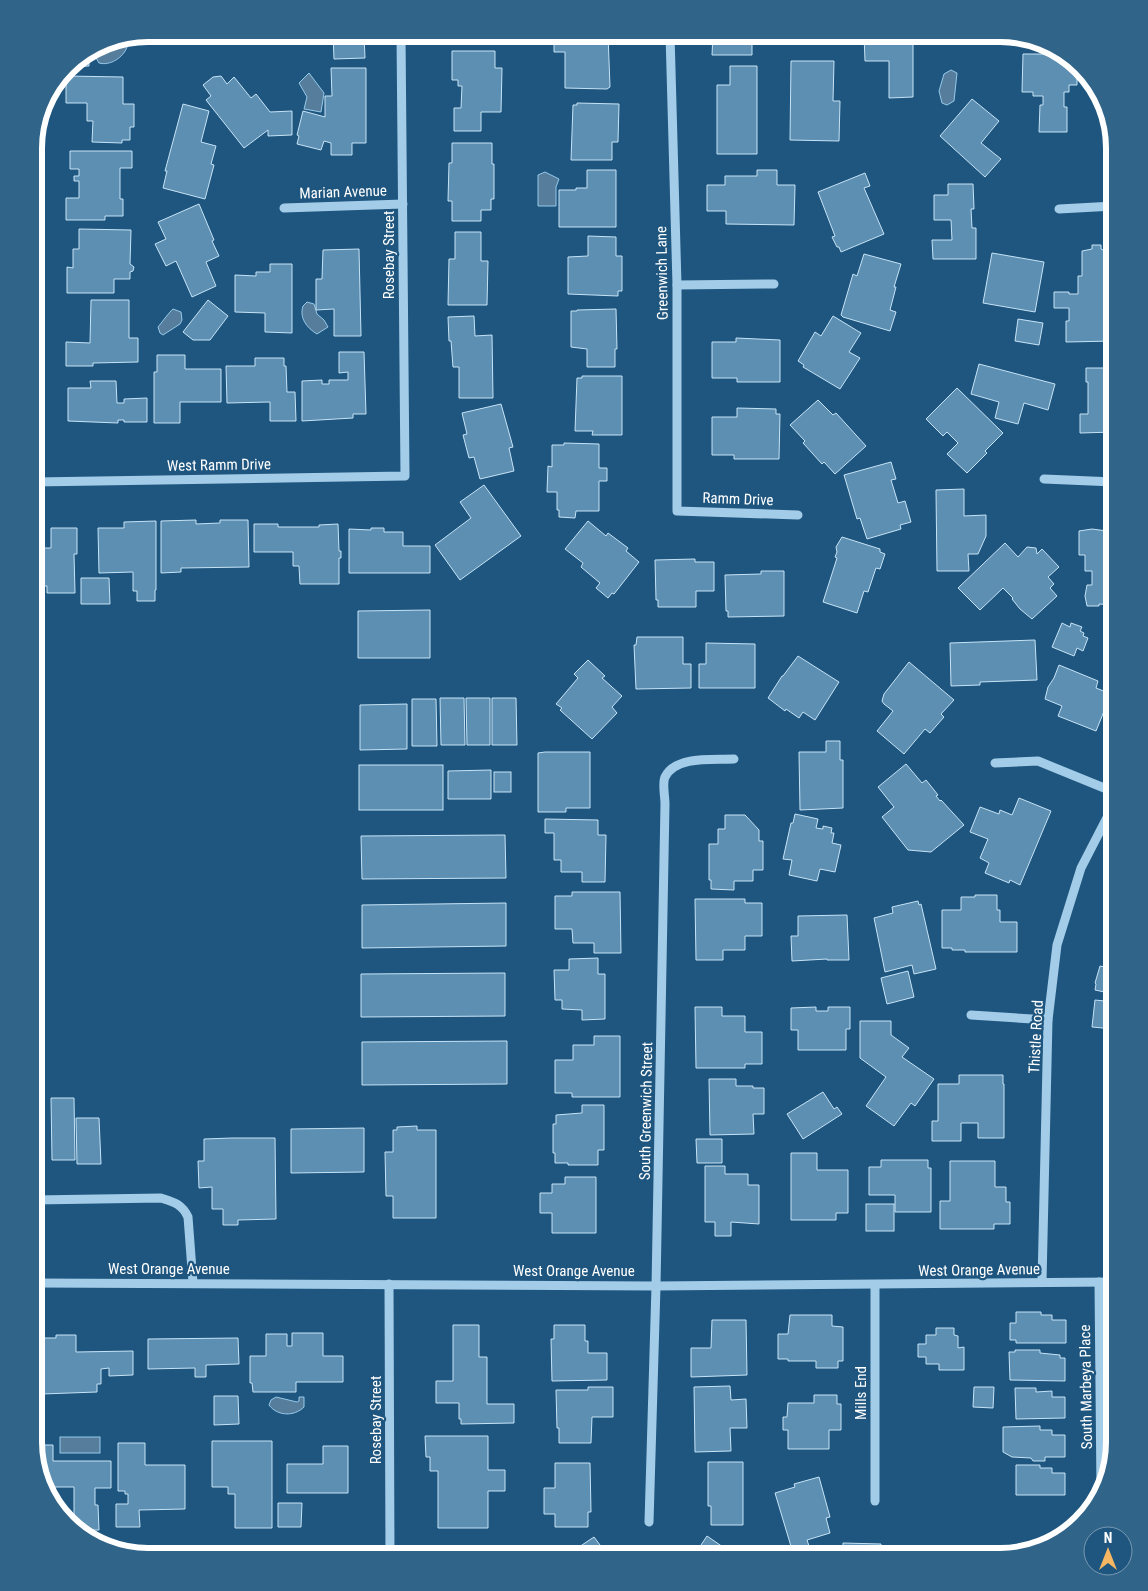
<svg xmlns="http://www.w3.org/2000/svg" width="1148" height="1591" font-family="'Roboto Condensed',sans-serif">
<rect width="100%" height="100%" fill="#1f567f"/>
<g fill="#567e9c" stroke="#96c9e9">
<path d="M121,39L127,47C123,58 110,66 99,63L92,51L97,48L104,47L109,42Z"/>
<path d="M951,70L957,73L954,101L947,105L942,103L939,91L944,74Z"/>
<path d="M309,73L324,93L321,112L304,109L307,97L299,83Z"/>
<path d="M545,172L559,179L556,187V206H538V175Z"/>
<path d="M307,302L314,304L317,314L324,320L328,327L317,334C307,328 299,318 303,306Z"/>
<path d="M173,309L181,312L182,320L180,324L163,335L160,333L158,327C159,326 171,310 173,309Z"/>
<path d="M276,1397L297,1402L299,1401V1397H304V1407C294,1417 277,1416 269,1405L271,1400Z"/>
<rect x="60" y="1437" width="40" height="16"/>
</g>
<g fill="#5c8fb2" stroke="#c6e3f6">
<path d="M149,34H188V36L135,37Z"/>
<path d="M214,34H288V43L214,44Z"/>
<path d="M333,34H363L364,35L365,58L334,59Z"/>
<path d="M455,34H509V43L466,42V38H455Z"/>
<path d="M554,34H608L610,87L607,89L565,88V52H554Z"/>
<path d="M713,34H752V55H712Z"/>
<rect x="815" y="34" width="26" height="9"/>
<path d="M864,34H913V97L889,98V61H865Z"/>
<path d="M452,51H495V68H502L501,112H481V131H454V108H461L462,86H458V80H452Z"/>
<path d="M89,52V66L70,67L73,62Z"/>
<path d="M1023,54H1062L1077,70V85H1069V92H1064V107H1067V132H1039L1040,105H1043V96H1033V92H1022Z"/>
<path d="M791,61H834L833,101H840L839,141L790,140Z"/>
<path d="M730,66H757V154H717V85H730Z"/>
<path d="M331,68H366V143H352V155H331V143L324,141L321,150L297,144L299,136L297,135L303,111L325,117V96H332Z"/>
<path d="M66,76L123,77V104H134V127H130V140H122V143L92,142L93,121H87V103H66Z"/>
<path d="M221,76L227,84L234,77L251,98L256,94L270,112L292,111V135L268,136V130L244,148L206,100L211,96L203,85L213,77Z"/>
<path d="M972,99L999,121L981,143L1001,159L985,177L940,136Z"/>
<path d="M577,103L619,104L618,142H612V160H571L573,105H577Z"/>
<path d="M183,104L209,111L201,142L216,146L211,164L214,165L205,199L163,188L167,171H165Z"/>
<path d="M452,143H492V164H494V199H491V210H481V221H452V201H448L449,163H452Z"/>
<path d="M70,151H132V168H120V199H123V216H105V220H66V198H79V181H74V176H79V169H70Z"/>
<path d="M587,170H616V227H559V190H576V188H587Z"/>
<path d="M757,170H777V185H795L794,225L726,224V211H707V185H725V176H757Z"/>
<path d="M865,173L870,186L864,188L884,234L841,252L839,247H837L832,237L835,236L818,192Z"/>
<path d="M948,184H973L974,209H971L972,228H976V259H933L932,240H952L951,220H934V195H948Z"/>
<path d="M199,204L214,240L212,241L219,256L206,262L216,286L192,297L176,261L166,266L155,244L166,239L158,222Z"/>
<path d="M79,229L131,230L130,264L134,267L133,271L130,272V279H114V293H67V267L73,268V249H79Z"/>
<path d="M455,232H481V261H488L487,305H448L449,259H455Z"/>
<path d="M588,236L616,237V256H622V291H618V296L568,294V257L588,256Z"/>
<path d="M1092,245H1101V249L1107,252H1112L1111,277L1114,284L1112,286V290H1110V301H1113L1114,307L1111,315L1114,317L1113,320H1114V341L1066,342V321H1069V308H1054V292H1069V294H1078V276H1082V251L1092,249Z"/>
<path d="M359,249L361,336H334V309L316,310V279H322L323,250Z"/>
<path d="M992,253L1044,262L1035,312L983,303Z"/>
<path d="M864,254L901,264L894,287H896L890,310L896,312L890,331L843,317L841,315L853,274L857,276Z"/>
<path d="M270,264H292V333L265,332V313L235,312V275L256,276V272H270Z"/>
<path d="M91,300H129V338H138V362L93,363V366H66V342L90,343Z"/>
<path d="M208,300L228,316L210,340H193L183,332Z"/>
<path d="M616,309L617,349H615V367H587V349L571,347V311H577V310Z"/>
<path d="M474,316L475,336L492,335L493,398H459V367H453L451,341H449L448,317Z"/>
<path d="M833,316L861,333L849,352L860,358L840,389L803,367L804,365L798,361L815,332L821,336Z"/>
<path d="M1018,319L1043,323L1039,345L1015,341Z"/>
<path d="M736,338L780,340V382H737V378H712V342H736Z"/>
<path d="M339,352H364L366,414H353V418L302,421V381L322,380V384H329V380H348V372L339,373Z"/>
<path d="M157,355H185V369H221V402H180V423H154V372H157Z"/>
<path d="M255,358H284V366H286L287,392H295L296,421H270V402L227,403L226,366H255Z"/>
<path d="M979,364L1055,384L1048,410L1024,403L1018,424L995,418L999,402L971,394Z"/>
<path d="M1086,368H1114V432L1080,433V414H1088V382H1086Z"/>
<path d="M582,376H622V435H592L593,431H575L577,378H582Z"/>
<path d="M90,381H116L117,403H124V399L147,398V422H124V420H118V423L68,421V388H91Z"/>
<path d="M957,388L1003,433L985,451L987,453L967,473L947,454L958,443L947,432L943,436L926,419Z"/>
<path d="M818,400L833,415L836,413L866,446L835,474L824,462L822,464L803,443L805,441L790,425Z"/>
<path d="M501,404L513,447L509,448L514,471L480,479L474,457L469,458L463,435L467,434L462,413Z"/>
<path d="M737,408L776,409V414H780L779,459H734V455H712V417H737Z"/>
<path d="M564,443L599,444V468H607V481H599V511H576L575,518L559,517V510H557V492H547L548,466L552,467V445H564Z"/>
<path d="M891,462L896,479L891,480L898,503L905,501L911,522L900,525L901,529L867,539L860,518L857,519L844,475Z"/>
<path d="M484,485L521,536L460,580L435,545L471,518L460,502Z"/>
<path d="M964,489V516L986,515V536L978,554H968L969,571H937L936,490Z"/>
<path d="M196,520V524L220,523V520H248L249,567L181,568V572L161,573V521Z"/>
<path d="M156,521V590H155V601H137V591H133V572L99,573L98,528H124V522Z"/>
<path d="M588,521L606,536L608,533L628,548L626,551L639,562L614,594L612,593L608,598L596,588L600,583L581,567L583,563L565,549Z"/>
<path d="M254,524H278V527H319V525L338,524L339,551H341V558H339V584H300L299,566H293V552H254Z"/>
<path d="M51,528H77V554H74L75,593H47V586H34V556H44V548H51Z"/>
<path d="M371,528H384V532H403V546H430V573H349V529L371,530Z"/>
<path d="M1092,529L1107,531V541H1114V605L1099,604V606H1087L1085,596L1087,585H1092V571H1085V555H1079V531Z"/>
<path d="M842,537L880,549V552L885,554L880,569L876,568L868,592L864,591L857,613L823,602L837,558L835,557L837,552L836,547Z"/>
<path d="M1005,543L1018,557L1027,547L1036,548L1037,554L1042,549L1059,567L1048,577L1054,584L1050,588L1057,596L1032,619L1020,609L1012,599L1013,598L1003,588L980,610L958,588Z"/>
<path d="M695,559V562H714V591H696V607H658V600H656L655,560Z"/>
<path d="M761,571H784V616L728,617V611H726L725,575L761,574Z"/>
<path d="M81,578H109L110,604H81Z"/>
<path d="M430,610V658H358V611Z"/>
<path d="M1062,623L1070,627L1071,623L1082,627L1080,631L1084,633L1083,636L1088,638L1083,651L1077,648L1074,656L1052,647Z"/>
<path d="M637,637H683V664H691V688L636,689L634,645H636Z"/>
<path d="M1035,640L1037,680L980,682V685L951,686L950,643Z"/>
<path d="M706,643L755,644V688H699V664H706Z"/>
<path d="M798,656L839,682L815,720L803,712L799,718L786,709L785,711L768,698L782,676H783Z"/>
<path d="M588,660L605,676L602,678L622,696L612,707L617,713L592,739L560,710L562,708L556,704L578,678L574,674Z"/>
<path d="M909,662L954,700L941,714L944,717L930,733L925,729L904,754L877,731L893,711L884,704L882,701L884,694Z"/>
<path d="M1059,665L1098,681L1096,688L1111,694L1096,731L1058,716L1062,706L1045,699L1048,687L1054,678Z"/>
<path d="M440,698H464L465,745H441Z"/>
<path d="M466,698H490V745H467Z"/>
<path d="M492,698H516L517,745H492Z"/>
<path d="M412,699H436L437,746H412Z"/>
<path d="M407,704V749L360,750V705Z"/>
<path d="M826,741H840V760H843V808L800,810L799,752H826Z"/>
<path d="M545,752H590V808H566V812H538V753Z"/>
<path d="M906,764L922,783L926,780L938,795L936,796L940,801L941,800L964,825L931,852L908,850L882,817L894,807L878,787Z"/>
<rect x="359" y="765" width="84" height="45"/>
<path d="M491,770V799H448V771Z"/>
<rect x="494" y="772" width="17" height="20"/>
<path d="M1019,798L1051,811L1020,885L1010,880L1009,883L985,873L989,863L980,858L988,839L970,832L980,807L999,814L1000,810L1012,815Z"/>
<path d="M795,814L818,819L816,828L823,829V826L832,828L831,833H834L832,843L841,845L835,872L820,869L817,881L789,875L792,860L783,859L791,823H793Z"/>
<path d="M725,815H745L759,830V841H763V870H753V881H734V890L711,889V880H709V844H718V829H725Z"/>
<path d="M545,819L598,820V835H606L605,882H582V872H561V860H554V833H545Z"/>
<path d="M505,835L506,878L362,879L361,836Z"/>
<path d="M572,892H620L621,953H594V943H573L572,929H555V896H572Z"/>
<path d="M975,895H997V910H1000V922H1017V952H965V950H952V948H942V910H961V897H975Z"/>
<path d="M695,899H745V903H762V936H745V950H723V960H696Z"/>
<path d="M918,901L919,905L921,904L936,969L914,974L912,965L885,972L874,918L893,913L892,907Z"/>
<path d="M506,903V946L362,948V905Z"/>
<path d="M847,915L849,960H827V959L792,961L791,936H798V916Z"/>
<path d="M598,958V974H605V1019L582,1020V1010L562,1009V1000H555L554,970H569V959Z"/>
<path d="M1100,966L1114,969V994L1095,990L1096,984L1095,983Z"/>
<path d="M908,971L914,997L887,1004L881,978Z"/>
<path d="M505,973V1016L361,1017V974Z"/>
<path d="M1095,1000L1114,1002V1029L1092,1027Z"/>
<path d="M695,1007H722V1016H745V1032H762V1064H745V1068H696Z"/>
<path d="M816,1007V1011H828V1007H850V1029H846V1050H798V1030H791V1008Z"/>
<path d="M860,1021H891V1035L909,1048L902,1057L934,1079L915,1106L911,1103L894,1126L866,1106L886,1077L860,1058Z"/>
<path d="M594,1036H620V1097H572V1093H555V1060H573V1045H594Z"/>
<path d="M507,1041V1084L362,1085V1042Z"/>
<path d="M959,1075H1003V1084H1004V1138H978V1123H961V1141H932V1121H938V1084H959Z"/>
<path d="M709,1079H736V1086H753V1088H764V1114H753L754,1134L710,1135Z"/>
<path d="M823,1092L834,1109L837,1107L842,1114L803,1139L787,1114Z"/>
<path d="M51,1098H74L75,1160H52Z"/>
<path d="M582,1105H604V1150H598V1165H568V1163H555V1153H553V1124H556V1115L582,1113Z"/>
<path d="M76,1118H99L101,1164H77Z"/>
<path d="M417,1126V1130H436V1218H393V1196H386L385,1152H393V1130H397V1127Z"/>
<path d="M364,1128V1172L291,1173V1129Z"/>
<path d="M232,1138H275L276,1219L238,1220V1225H223V1209H212V1187L199,1188L198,1161H204V1139Z"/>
<path d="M696,1139H722V1163H697Z"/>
<path d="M791,1153H817V1170H848V1213H836V1220H791Z"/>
<path d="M881,1160H928V1168H931V1212H895V1195H869V1167H881Z"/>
<path d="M950,1161H995V1187H1006V1202H1010V1224H994V1229H940V1201H950Z"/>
<path d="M705,1166H725V1174H748V1185H759V1224L731,1222V1236H715V1222H705Z"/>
<path d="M565,1177H596V1233H552V1213H540V1193H552V1184H565Z"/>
<rect x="866" y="1204" width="28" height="27"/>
<path d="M1016,1312H1041V1315H1052V1320H1066V1343H1016V1340H1010V1323H1016Z"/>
<path d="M790,1315H832V1326L843,1327V1361H838V1368H816V1361H788V1359H778V1334H788Z"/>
<path d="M712,1320H746L747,1375L691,1377V1348H711Z"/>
<path d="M453,1325H479V1357H487V1404H514V1423L461,1424V1419H459V1403H436V1381H453Z"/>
<path d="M554,1325H585V1341H588V1353H607V1380L552,1381L551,1339H554Z"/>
<path d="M936,1328H954V1335L958,1336V1348L964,1347V1370H939V1364H926V1357H918V1344H926V1335H936Z"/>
<path d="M292,1333H323V1356H343V1382H296V1392H253L252,1383H250V1356H266V1334H287V1346H292Z"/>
<path d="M56,1335H76V1352L133,1351V1375L109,1376V1368L101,1369V1384H97V1392L42,1394V1385H40V1357H43L42,1338H56Z"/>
<path d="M238,1338L239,1364L206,1365V1377H195V1368L148,1369V1339Z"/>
<path d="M1015,1350H1040V1353L1060,1355V1358H1065V1381L1010,1380L1009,1352H1015Z"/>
<path d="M730,1386L731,1400L746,1399L747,1428H730L731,1451L695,1452L694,1387Z"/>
<path d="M588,1387H613V1417H592L591,1443H559V1428H557L556,1390H588Z"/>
<path d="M974,1387H994L993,1408L973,1407Z"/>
<path d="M1015,1388H1036V1392L1052,1391V1397H1065V1418L1016,1419Z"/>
<path d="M814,1395H837V1404H841V1430H829V1449H788V1430H783V1417H787L788,1403H814Z"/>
<path d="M214,1396H238L239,1424L214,1425Z"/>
<path d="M1040,1426V1430H1052V1435H1065V1457H1045V1461H1033L1031,1458L1012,1457L1003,1452V1427Z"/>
<path d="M425,1436H488V1470H505V1491H488V1528H438V1471H430V1457H426Z"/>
<path d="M212,1441H272V1528H235V1494H228V1487H212Z"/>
<path d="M118,1443H145V1465H185V1509L139,1510L140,1527H116V1504H128V1494H125V1491H118Z"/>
<path d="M35,1445H53V1461H111V1488H95V1505H98L99,1530H79L74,1524V1487H51V1483H45Z"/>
<path d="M323,1446H348V1493H287V1464H323Z"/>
<path d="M708,1462H743V1525H711V1506H708Z"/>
<path d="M555,1463H590L591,1512H588V1527H555V1514H544V1488H555Z"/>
<path d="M1016,1465H1040V1468H1052V1473H1065V1495H1016Z"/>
<path d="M819,1477L830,1517L826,1518L830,1533L807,1540L810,1549L793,1553L775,1493L795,1487L794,1484Z"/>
<path d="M278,1503H302L301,1527H278Z"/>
<path d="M707,1536L723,1547L722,1549L735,1557H693Z"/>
<path d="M594,1537L609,1557H564Z"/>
<path d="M843,1543L881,1544V1553H880V1557H827V1547L843,1548Z"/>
<path d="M437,1546L461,1547V1556L512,1557H437Z"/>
</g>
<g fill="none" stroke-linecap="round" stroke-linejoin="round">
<g stroke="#a3cce8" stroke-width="9">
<path d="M670,34L677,285V511L798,515"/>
<path d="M284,208L403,204"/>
<path d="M1059,209L1114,206"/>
<path d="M677,285L774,284"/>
<path d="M1044,479L1114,482"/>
<path d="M34,482L405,476L401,34"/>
<path d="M995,763L1038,761L1114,792"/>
<path d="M971,1015L1048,1020"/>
<path d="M34,1200L161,1198C174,1202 182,1204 188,1217L193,1283"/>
<path d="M1042,1282L1048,1020L1057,945L1081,868L1114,804"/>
<path d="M1099,1282L1101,1492"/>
<path d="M34,1283L656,1286L1114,1282"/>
<path d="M389,1284L390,1557"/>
<path d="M875,1501V1285"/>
<path d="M649,1522L656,1286L665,804C665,796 662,783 665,777C676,755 714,760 734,759"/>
</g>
</g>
<g text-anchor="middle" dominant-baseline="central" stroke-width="4.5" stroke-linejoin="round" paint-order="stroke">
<g font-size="15" fill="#fff" stroke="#1f567f">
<text transform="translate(343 192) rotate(-2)">Marian Avenue</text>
<text transform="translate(389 255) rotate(-90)">Rosebay Street</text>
<text transform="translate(662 273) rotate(-91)">Greenwich Lane</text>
<text transform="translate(219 465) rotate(-1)">West Ramm Drive</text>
<text transform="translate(738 499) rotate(2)">Ramm Drive</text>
<text transform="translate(1036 1037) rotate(-87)">Thistle Road</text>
<text transform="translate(646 1111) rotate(-89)">South Greenwich Street</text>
<text x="169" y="1269">West Orange Avenue</text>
<text transform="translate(979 1270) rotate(-1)">West Orange Avenue</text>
<text x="574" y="1271">West Orange Avenue</text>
<text transform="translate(1086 1387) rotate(-91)">South Marbeya Place</text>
<text transform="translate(861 1393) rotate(-90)">Mills End</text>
<text transform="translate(376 1420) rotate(-90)">Rosebay Street</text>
</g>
</g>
<path d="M0 0H1148V1591H0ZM148 42H1000A106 106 0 0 1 1106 148V1442A106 106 0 0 1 1000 1548H148A106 106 0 0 1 42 1442V148A106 106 0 0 1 148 42Z" fill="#316489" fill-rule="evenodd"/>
<path fill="none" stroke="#fff" stroke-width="6" d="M148 42H1000A106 106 0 0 1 1106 148V1442A106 106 0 0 1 1000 1548H148A106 106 0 0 1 42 1442V148A106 106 0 0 1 148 42Z"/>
<g transform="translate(1108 1551)"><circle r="24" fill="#1f567f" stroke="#799ab2"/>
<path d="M0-4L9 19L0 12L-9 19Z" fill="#f6b662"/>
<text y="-8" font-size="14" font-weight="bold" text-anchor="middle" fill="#ffffff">N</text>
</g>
</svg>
